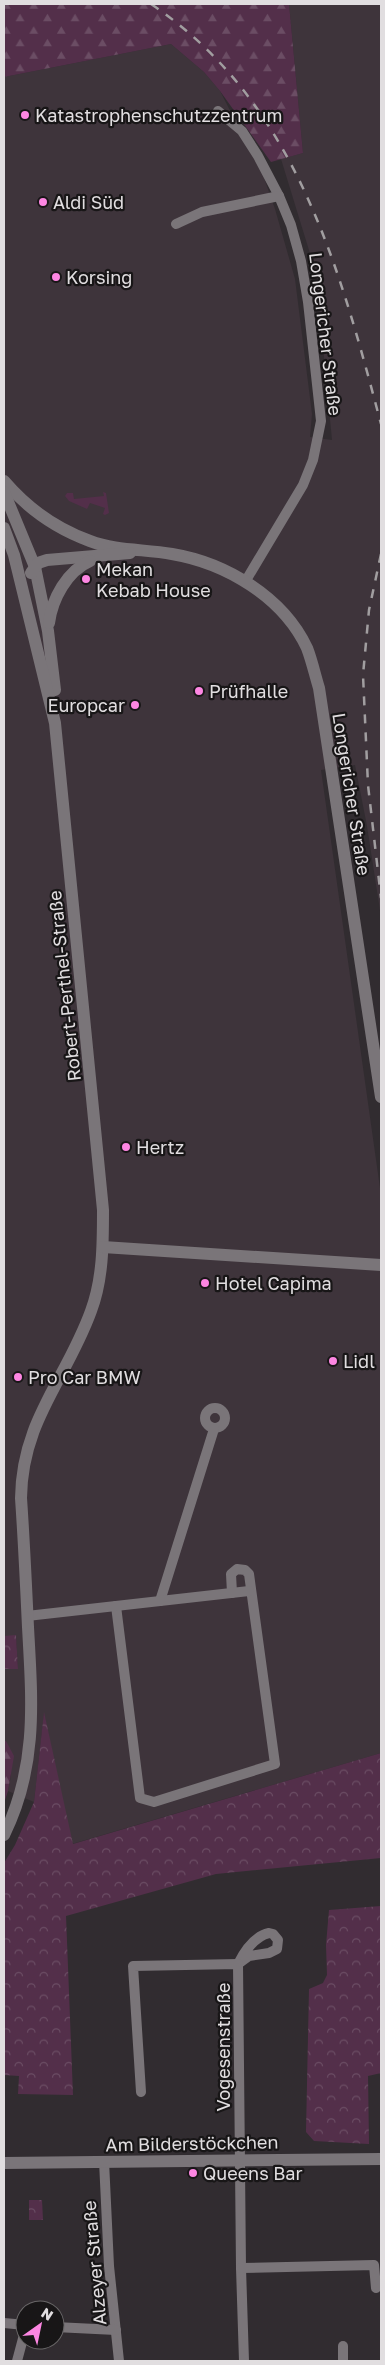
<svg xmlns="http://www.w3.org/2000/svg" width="385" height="2365" font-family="'Golos Text',sans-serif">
<defs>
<pattern id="forest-firs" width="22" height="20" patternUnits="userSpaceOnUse" patternTransform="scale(1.25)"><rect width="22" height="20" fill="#532f4a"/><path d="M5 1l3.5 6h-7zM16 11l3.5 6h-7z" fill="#6b4d64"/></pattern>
<pattern id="park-crowns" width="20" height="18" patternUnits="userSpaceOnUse" patternTransform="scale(1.25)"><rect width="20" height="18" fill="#532f4a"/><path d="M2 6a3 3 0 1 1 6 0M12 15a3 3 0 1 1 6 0" fill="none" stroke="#6b4d64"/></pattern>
</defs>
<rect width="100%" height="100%" fill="#312c30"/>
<path fill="#3e343b" d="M289,4H381V917L367,826L355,765L321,770L381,1195V1753L72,1844L44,1714L34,1802L8,1791L11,1775L6,1741H4V1669H18L16,1636H4V77L171,44L204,72L220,91L263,175L275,209L295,279L312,414L310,437L332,440L316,273L281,159L303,153Z"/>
<path fill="#532f4a" d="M103,492L106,493L109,513L105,515L103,514L105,508L90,503L87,509L69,501L65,496L67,493H73L74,499L104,496Z"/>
<g fill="url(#forest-firs)">
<path d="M4,4H289L303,153L271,162L220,91L204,72L171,44L4,77Z"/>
<path d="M4,1741H6L14,1756L8,1791L4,1803Z"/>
</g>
<g fill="url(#park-crowns)">
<path d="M16,1635L18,1669H4V1636Z"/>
<path d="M44,1712L73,1844L381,1753V1858L216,1874L66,1916L73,2095L18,2094L19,2076L4,2075V1863L15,1845L34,1802Z"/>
<path d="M381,1906V2073L368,2076L369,2144L314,2141L306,2132L309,1989L323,1983L327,1975L326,1945L329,1910Z"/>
<path d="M29,2200H42L43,2220H29Z"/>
</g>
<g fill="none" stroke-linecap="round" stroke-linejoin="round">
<g stroke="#7a7579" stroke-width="10">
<path d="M218,111L242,131L258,156L279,196L291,225L301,261L308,302L321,421L313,460L303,485L245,582"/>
<path d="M176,224L202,212L279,196"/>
<circle cx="215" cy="1418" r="10"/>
<path d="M160,1601L214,1429"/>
<path d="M116,1606L140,1798L154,1802L275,1764L249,1574L245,1570L237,1569L231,1574L232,1593"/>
<path d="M27,1616L249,1591"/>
<path d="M269,1933L273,1934L278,1940L277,1949L269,1953L249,1956L238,1964C244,1952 255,1936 269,1933Z"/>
<path d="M141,2092L133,1966L238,1964L241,2268L244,2361"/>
<path d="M104,2161L109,2266L119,2361"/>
<path d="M241,2268L374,2265L376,2288"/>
<path d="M4,2323L25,2325"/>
<path d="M55,2327L116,2330"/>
<path d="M17,2361L25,2331"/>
<path d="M343,2361V2346"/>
</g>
<g stroke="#7a7579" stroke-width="12">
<path d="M4,481C27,508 57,529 90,541C116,551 145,549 172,554C226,563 283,597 307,648C312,661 315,675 319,688L381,1097"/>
<path d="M4,492L35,567L48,631L55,690"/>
<path d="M4,528L14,555L55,723L103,1210C103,1244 103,1279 91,1311C66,1380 22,1420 21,1498C24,1541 26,1584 28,1627C32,1701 38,1766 4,1835"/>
<path d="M31,573L38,563L47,560L130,553"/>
<path d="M49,623C52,599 67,571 90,561"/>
<path d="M103,1247L381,1265"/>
<path d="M4,2163L381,2159"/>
</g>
<g stroke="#a19ea0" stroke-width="2.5" stroke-dasharray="9 9" stroke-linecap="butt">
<path d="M151,4C295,101 339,265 381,424"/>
<path d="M381,554L369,610L363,675L368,785L381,898"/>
</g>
</g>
<g fill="#fd86e2" stroke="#181617" stroke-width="2">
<circle cx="25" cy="115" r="5"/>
<circle cx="43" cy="202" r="5"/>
<circle cx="56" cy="277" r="5"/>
<circle cx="86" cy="579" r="5"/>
<circle cx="199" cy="691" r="5"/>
<circle cx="135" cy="705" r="5"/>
<circle cx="126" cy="1147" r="5"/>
<circle cx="205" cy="1283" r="5"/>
<circle cx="333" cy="1361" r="5"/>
<circle cx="18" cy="1377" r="5"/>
<circle cx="193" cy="2173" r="5"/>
</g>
<g text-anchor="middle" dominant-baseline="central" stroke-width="4.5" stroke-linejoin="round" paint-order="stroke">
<g font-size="18" fill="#e1dee0" stroke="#181617" text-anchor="start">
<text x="35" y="115">Katastrophenschutzzentrum</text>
<text x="53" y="202">Aldi Süd</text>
<text x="66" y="277">Korsing</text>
<text x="96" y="569">Mekan<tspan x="96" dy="21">Kebab House</tspan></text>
<text x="209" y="691">Prüfhalle</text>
<text x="125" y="705" text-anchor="end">Europcar</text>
<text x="136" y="1147">Hertz</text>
<text x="215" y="1283">Hotel Capima</text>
<text x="343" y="1361">Lidl</text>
<text x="28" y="1377">Pro Car BMW</text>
<text x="203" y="2173">Queens Bar</text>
</g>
<g font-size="18" fill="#e1dee0" stroke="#181617">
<text transform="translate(326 334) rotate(83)">Longericher Straße</text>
<text transform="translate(352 794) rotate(81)">Longericher Straße</text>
<text transform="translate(64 986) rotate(-96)">Robert-Perthel-Straße</text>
<text transform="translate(223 2047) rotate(-90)">Vogesenstraße</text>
<text transform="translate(192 2143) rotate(-1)">Am Bilderstöckchen</text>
<text transform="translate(94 2263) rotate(-95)">Alzeyer Straße</text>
</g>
</g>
<rect width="385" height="2365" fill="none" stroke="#e1dee0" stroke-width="10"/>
<g transform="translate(40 2325) rotate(33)"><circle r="24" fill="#181617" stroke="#686667"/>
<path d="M0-4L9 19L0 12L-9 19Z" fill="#fd86e2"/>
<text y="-8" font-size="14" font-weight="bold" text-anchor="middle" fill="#e1dee0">N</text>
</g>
</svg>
